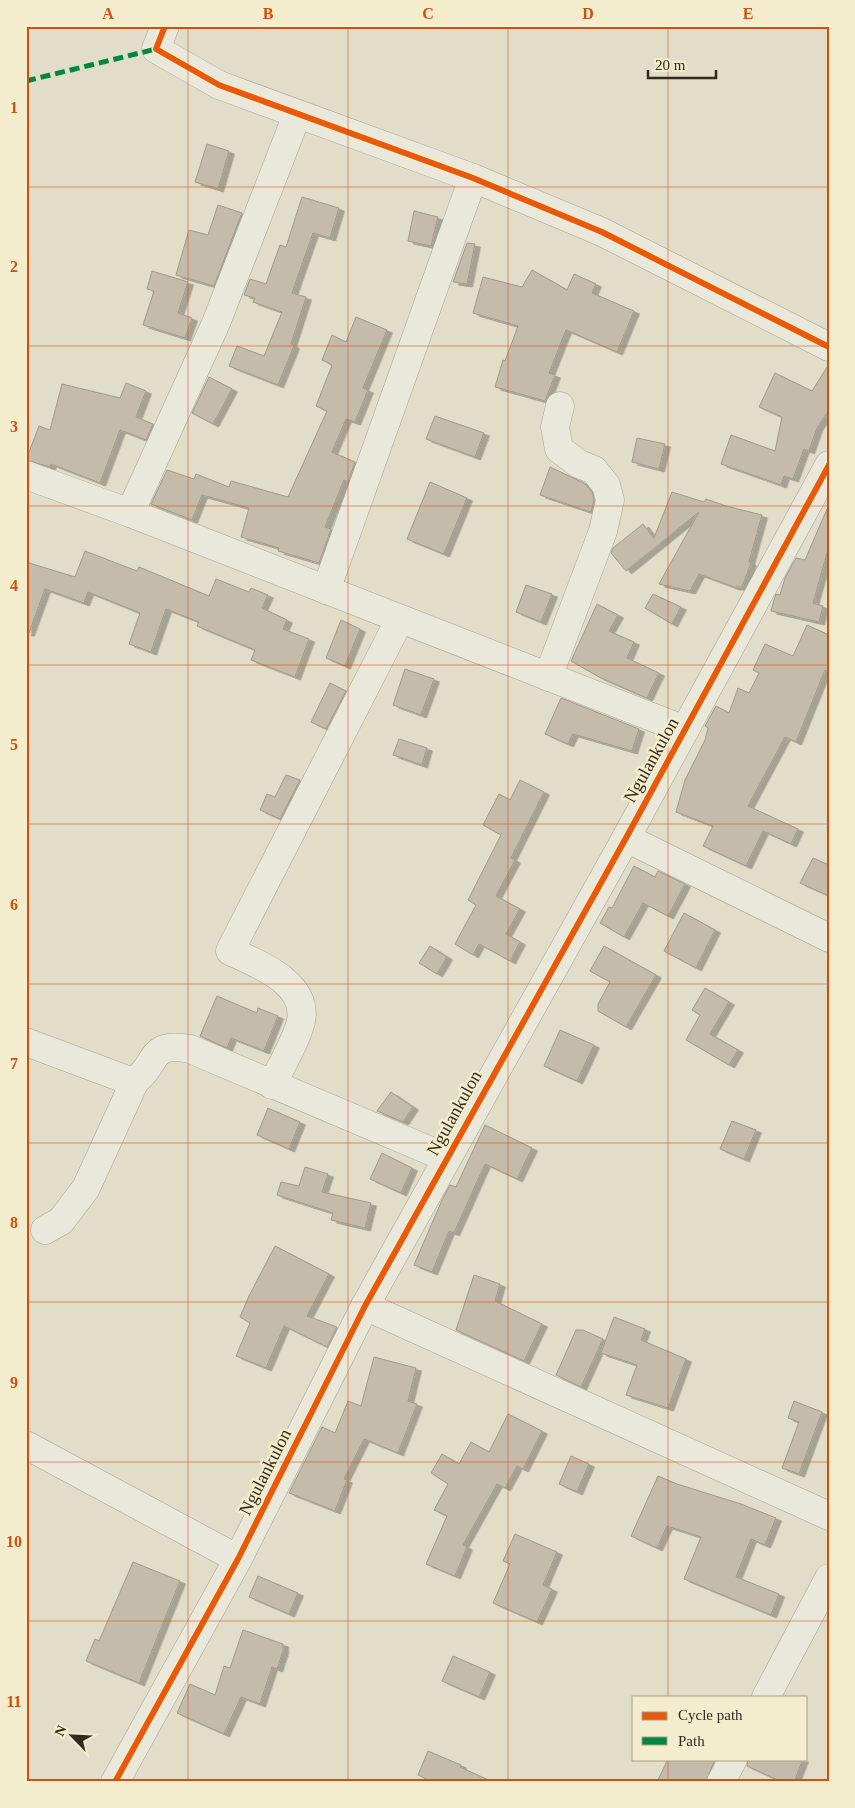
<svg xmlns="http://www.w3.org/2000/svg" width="855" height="1808" font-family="Georgia,serif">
<defs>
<filter id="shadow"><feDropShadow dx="5.5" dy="3" stdDeviation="0" flood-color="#0004"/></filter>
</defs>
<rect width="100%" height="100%" fill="#e1ddc9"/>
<g fill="#c5bbaa" stroke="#a19889" filter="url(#shadow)">
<path d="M207,144L229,151L218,189L195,182Z"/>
<path d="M302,197L339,208L330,238L313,233L292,293L306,297L291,344L294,346L278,385L229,366L237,346L264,356L282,312L253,302L255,298L244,295L250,279L266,284L280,245L286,247Z"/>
<path d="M218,205L242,213L214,286L176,275L189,230L208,235Z"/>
<path d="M414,211L438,217L431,246L408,241Z"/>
<path d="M467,243L475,244L467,284L453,282Z"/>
<path d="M532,270L567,290L574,274L596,284L592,293L634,311L617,352L566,330L549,373L555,375L545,401L495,387L503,360L505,361L518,326L473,313L483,277L522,287Z"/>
<path d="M152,271L188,282L178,313L192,318L185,338L143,325L154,291L147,289Z"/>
<path d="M356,317L387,330L363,388L368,390L355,422L346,419L332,452L355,462L348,482L344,480L325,527L331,529L319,563L278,551L279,548L241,537L249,508L202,495L192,520L151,504L167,470L194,479L196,474L229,487L231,481L288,497L327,411L316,406L332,365L322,360L332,335L346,342Z"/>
<path d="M829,364V410L817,428L809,451L804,449L793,479L784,476L781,485L721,464L731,435L775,451L782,417L759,407L775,373L812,391Z"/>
<path d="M209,377L232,389L213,424L192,413Z"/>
<path d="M126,383L146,391L136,417L153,424L146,440L120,430L100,483L51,464L50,467L26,460L39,426L50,430L62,384L120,398Z"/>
<path d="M435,416L484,433L475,457L426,439Z"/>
<path d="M637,438L665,444L659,469L632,462Z"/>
<path d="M550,467L584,483L592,492L594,500L591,512L540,495Z"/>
<path d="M430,482L467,498L444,554L407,539Z"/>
<path d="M672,492L704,502L706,499L726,506L762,515L749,562L751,563L742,587H734L699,574L690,591L659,584L699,512L626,571L611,553L613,548L643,524L654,538Z"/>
<path d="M827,509L829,546L813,603L823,606L819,622L771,611L774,600L776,594L780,595L785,578L796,558L805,560Z"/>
<path d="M85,551L137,571L139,567L209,596L216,579L249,592L251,588L268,595L262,608L287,620L283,629L309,639L295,677L251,660L255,650L197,626L199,622L166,609L151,652L129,644L140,613L88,592L84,603L45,589L29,633H26V562L75,577Z"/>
<path d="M526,585L552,594L541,622L516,612Z"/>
<path d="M653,594L681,607L672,624L645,608Z"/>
<path d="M597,604L618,615L609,631L634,642L627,658L659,673L647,698L601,678L571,661Z"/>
<path d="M341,620L360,629L345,666L326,658Z"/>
<path d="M807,625L829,635V672L825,670L796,742L785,737L748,806L798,829L791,844L763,831L746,866L703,846L713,826L676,812L685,780L705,740L708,728L705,726L716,706L729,713L738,688L749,693L759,673L753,670L765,644L793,656Z"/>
<path d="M405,669L434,679L421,715L393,705Z"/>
<path d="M330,683L346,691L326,729L311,722Z"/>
<path d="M561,698L639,729L632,751L573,734L568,744L545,734Z"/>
<path d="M399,739L427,748L422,765L393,755Z"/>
<path d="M286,775L300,780L280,819L260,810L267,794L275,797Z"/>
<path d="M520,780L544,792L511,858L515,860L496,896L520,909L506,934L520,942L510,961L479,944L473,955L455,944L476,905L468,900L501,835L483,825L499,794L510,800Z"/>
<path d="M813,858L829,865V896L800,883Z"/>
<path d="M634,866L655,877L658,871L685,884L668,916L643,903L624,937L600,923L609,907L612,908Z"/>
<path d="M684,913L715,930L696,968L664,951Z"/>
<path d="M430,946L447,957L437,974L419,963Z"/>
<path d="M604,946L656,975L626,1027L598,1011V1004L610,982L590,971Z"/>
<path d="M705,988L729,1002L710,1034L738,1050L729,1065L686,1040L700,1015L692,1010Z"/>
<path d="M217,996L257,1013L258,1008L278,1016L264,1051L231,1038L227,1048L200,1036Z"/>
<path d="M560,1030L594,1045L577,1081L544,1066Z"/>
<path d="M391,1092L413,1107L403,1122L377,1111Z"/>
<path d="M268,1108L300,1122L289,1149L257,1135Z"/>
<path d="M732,1121L756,1130L744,1159L720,1149Z"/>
<path d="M485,1125L532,1148L517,1179L485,1164L454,1233L449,1231L432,1272L414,1265L442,1200L450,1185L456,1187Z"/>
<path d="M382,1153L412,1168L401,1193L370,1179Z"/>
<path d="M305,1167L328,1174L322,1192L371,1203L365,1228L331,1220L333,1213L277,1195L281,1182L299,1186Z"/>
<path d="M275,1246L329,1274L307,1316L337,1327L327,1347L284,1326L266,1368L236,1356L250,1323L240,1317L249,1296Z"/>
<path d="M474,1275L500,1284L495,1301L542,1324L524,1361L456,1330Z"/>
<path d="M614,1317L645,1329L641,1340L686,1359L668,1408L626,1395L637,1365L601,1353Z"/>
<path d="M576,1330H583L603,1339L581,1387L556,1375Z"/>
<path d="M374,1357L416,1368L408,1401L417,1404L398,1453L364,1439L344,1479L347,1480L335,1511L289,1493L322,1427L335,1433L348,1401L361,1406Z"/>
<path d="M794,1401L822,1412L799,1474L782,1468L799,1422L788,1418Z"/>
<path d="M508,1414L542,1431L523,1469L517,1466L505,1488L497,1484L463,1545L467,1547L455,1576L426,1564L447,1516L434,1510L448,1484L431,1473L442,1454L459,1464L471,1442L489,1452Z"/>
<path d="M571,1456L589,1464L577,1492L559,1484Z"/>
<path d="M658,1476L677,1484L741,1504L776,1518L765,1545L751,1539L736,1577L779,1594L771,1615L684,1579L701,1537L667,1526L657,1548L631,1536Z"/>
<path d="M515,1534L557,1552L543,1585L552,1589L537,1622L493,1603L510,1564L503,1561Z"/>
<path d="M133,1562L180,1581L139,1683L86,1661L95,1639L99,1641Z"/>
<path d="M258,1576L298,1593L289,1614L249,1597Z"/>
<path d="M243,1630L283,1644V1651L277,1669L272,1667L260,1704L241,1697L224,1734L177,1713L190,1684L215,1695L224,1666L230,1668Z"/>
<path d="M453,1656L490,1672L479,1697L442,1681Z"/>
<path d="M428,1751L461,1765L460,1767L493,1782H433L418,1775Z"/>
<path d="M668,1759H715L706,1782H657Z"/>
<path d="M748,1759H803L794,1782H782L747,1766Z"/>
</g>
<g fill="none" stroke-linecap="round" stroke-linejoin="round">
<defs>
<g id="minor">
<path d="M165,26L156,49L219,85L473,178L602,232L829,347"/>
<path d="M26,475L130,513L685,730"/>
<path d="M130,513L216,323L297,115"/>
<path d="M326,590L473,178"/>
<path d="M548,677L603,531L610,500L606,485L594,470L579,464L559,449L555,427L560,406"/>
<path d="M626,838L829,938"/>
<path d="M26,1042L125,1079L135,1081C159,1063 148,1041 190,1049L447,1158"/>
<path d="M272,1085C281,1066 294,1045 300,1025C312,984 258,964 230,951L400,619"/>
<path d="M45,1230L61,1221L86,1188L135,1081"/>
<path d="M365,1306L829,1516"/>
<path d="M26,1445L238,1559"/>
<path d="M766,1697L829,1578"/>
<path d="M115,1782L238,1559L365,1306L626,838L829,465"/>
<path d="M721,1782L733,1759"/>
</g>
</defs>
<use href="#minor" stroke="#a6a193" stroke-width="29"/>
<use href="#minor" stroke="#eae7db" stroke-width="28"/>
<path stroke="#00873e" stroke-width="5" stroke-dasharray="10 5" stroke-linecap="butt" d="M26,81L156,49"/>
<defs>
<g id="cycleway">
<path d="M165,26L156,49L219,85L473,178L602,232L829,347"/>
<path d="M115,1782L238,1559L365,1306L626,838L829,465"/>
</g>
</defs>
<use href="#cycleway" stroke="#f3edce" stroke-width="9"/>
<use href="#cycleway" stroke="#e8590c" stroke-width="6"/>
</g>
<path fill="none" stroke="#cd520e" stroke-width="1" stroke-opacity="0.55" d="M188,26V1782M348,26V1782M508,26V1782M668,26V1697M26,187H829M26,346H829M26,506H829M26,665H829M26,824H829M26,984H829M26,1143H829M26,1302H829M26,1462H829M26,1621H829M668,1759V1782"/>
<g text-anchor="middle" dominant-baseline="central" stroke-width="5" stroke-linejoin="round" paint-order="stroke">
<g font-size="18" fill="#332a1c" stroke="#f3edce">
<text transform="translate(651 760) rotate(-61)">Ngulankulon</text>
<text transform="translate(454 1113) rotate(-61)">Ngulankulon</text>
<text transform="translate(265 1472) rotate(-63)">Ngulankulon</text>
</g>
</g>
<rect width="855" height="1808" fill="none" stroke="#f3edce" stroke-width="55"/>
<rect x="632" y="1696" width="175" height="65" fill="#f3edce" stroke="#a69f87"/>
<rect x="642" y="1712" width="25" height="8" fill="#e8590c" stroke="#a69f87"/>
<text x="678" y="1720" font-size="15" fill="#332a1c">Cycle path</text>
<rect x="642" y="1737" width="25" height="8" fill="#00873e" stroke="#a69f87"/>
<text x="678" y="1746" font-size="15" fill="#332a1c">Path</text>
<g transform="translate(72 1736) rotate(294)" stroke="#f3edce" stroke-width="4" paint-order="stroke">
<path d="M0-4L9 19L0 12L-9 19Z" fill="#332a1c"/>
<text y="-8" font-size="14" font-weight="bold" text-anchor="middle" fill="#332a1c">N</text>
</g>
<path d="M648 70v8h68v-8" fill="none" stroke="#332a1c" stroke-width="2.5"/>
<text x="655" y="70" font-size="15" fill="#332a1c" stroke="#f3edce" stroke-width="4" paint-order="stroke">20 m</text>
<rect x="28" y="28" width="800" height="1752" fill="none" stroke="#cd520e" stroke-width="2"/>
<g font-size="16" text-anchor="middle" font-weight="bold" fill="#cd520e">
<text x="108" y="19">A</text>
<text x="268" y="19">B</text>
<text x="428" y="19">C</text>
<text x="588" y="19">D</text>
<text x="748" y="19">E</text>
<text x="14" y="113">1</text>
<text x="14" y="272">2</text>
<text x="14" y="432">3</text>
<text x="14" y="591">4</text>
<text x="14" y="750">5</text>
<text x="14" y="910">6</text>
<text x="14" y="1069">7</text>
<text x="14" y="1228">8</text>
<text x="14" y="1388">9</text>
<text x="14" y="1547">10</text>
<text x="14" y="1707">11</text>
</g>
</svg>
